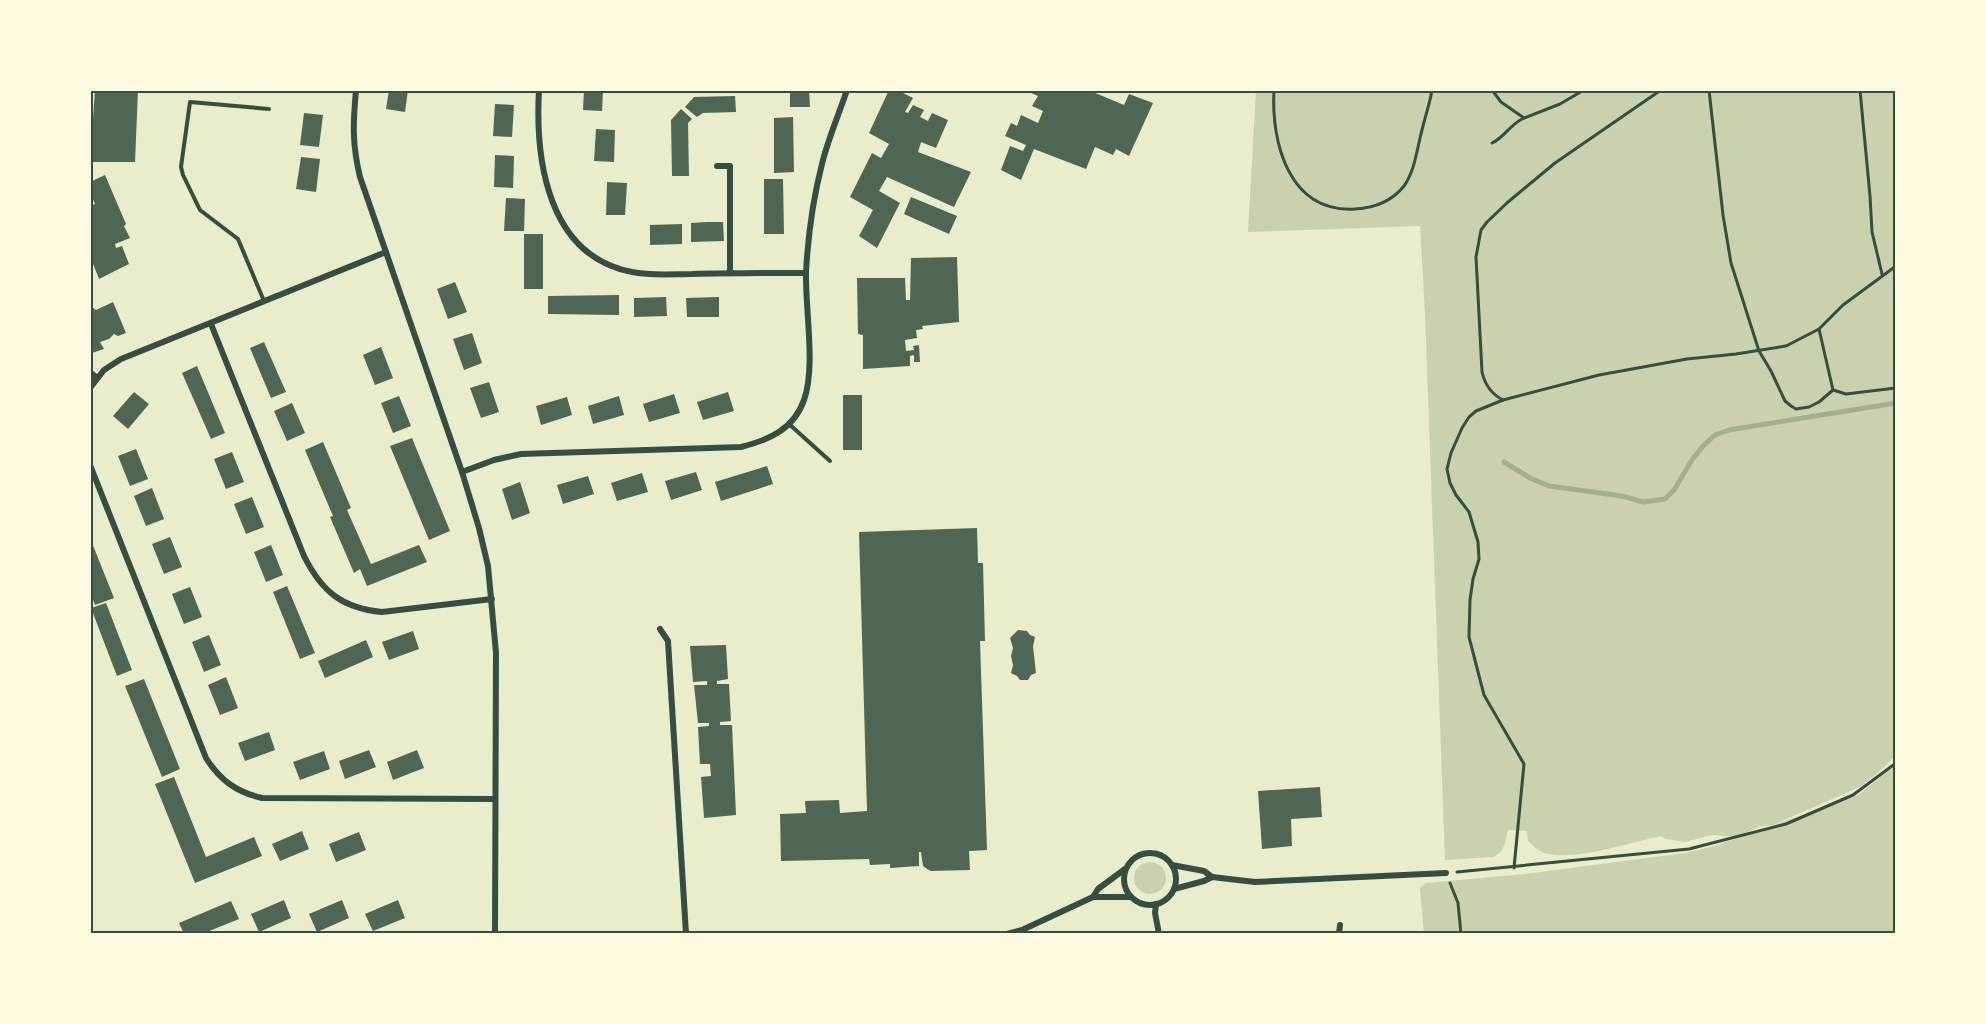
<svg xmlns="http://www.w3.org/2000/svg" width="1986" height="1024" font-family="Roboto,sans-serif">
<rect width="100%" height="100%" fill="#e9edc9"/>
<g fill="#cad2ad">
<path d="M1256,90H1896V755L1882,769L1862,786L1773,825L1759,827L1736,837L1712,835L1685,842L1666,839L1661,836C1629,843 1579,860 1548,854C1539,852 1534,847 1528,841L1527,831L1508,830C1505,842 1505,852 1493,857L1445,860L1425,313L1420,226L1248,232Z"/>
<path d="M1896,765V934H1424L1420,888L1426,883L1525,874L1639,859L1686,853L1718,845L1858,795Z"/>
<circle cx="1150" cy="878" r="16"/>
</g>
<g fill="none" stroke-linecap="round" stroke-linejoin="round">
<path stroke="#a3b18a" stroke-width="5" d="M1504,462L1530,478L1549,486L1622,496L1643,502L1665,499L1674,490L1692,460L1703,446L1715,435L1729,430L1896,403"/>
</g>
<g fill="#4f6655">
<path d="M95,90H138L135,162H90Z"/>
<path d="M389,90H408L405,112L386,109Z"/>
<path d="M584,90H603L602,111L583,110Z"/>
<path d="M790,90H809L810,107H790Z"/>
<path d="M889,90H897L913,98L905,112L908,113L913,105L924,110L920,117L928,121L932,113L948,120L936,148L921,142L918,152L971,172L954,207L887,177L879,191L900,203L877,248L859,236L873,210L850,197L872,153L881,158L889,144L869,133Z"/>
<path d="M1030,90H1088L1124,105L1129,94L1153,103L1129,156L1116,149L1113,155L1095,147L1086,169L1034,149L1021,180L1001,170L1010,146L1023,151L1026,145L1005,136L1011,123L1017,126L1021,115L1038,123L1043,111L1032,106L1038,96L1029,92Z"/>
<path d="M735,96L736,112L703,113L697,117L685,107L694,97Z"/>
<path d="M495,104L514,105L512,137L493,136Z"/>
<path d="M681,109L692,119L688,123L689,176H672L671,120Z"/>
<path d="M304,113L323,115L319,147L300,145Z"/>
<path d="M793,117L794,172L774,173V118Z"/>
<path d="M596,129L615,130L614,162L594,161Z"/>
<path d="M495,155L514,156L513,188L494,187Z"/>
<path d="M301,157L320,159L316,192L296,189Z"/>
<path d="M105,175L126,224L124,226L130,238L115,244L116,248L122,246L129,264L99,279L90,256V206L95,204L90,193V182Z"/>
<path d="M764,179H783L784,234H764Z"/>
<path d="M607,182L627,183L625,215H606Z"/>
<path d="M911,197L957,216L949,234L904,214Z"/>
<path d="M506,198L525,199L524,231H504Z"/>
<path d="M707,222H723L724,241L691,242V223Z"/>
<path d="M682,224V244L650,245V225Z"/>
<rect x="524" y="234" width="19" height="55"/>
<path d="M957,257L959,322L922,326L923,329L916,330L917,338L905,340L906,351L914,350L913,346L919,345L920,362H914V355L910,356V366L863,369V335L858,334L857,278H905L906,300H910L911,258Z"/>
<path d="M455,282L467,312L448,319L437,289Z"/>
<path d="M619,295V315L548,314V296Z"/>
<path d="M666,297L667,316L634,317V298Z"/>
<path d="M719,297V317H687L686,298Z"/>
<path d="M113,302L126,333L118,336L114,334L109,339L100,342L104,349L92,353L90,352V309L92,307L96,310Z"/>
<path d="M472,333L482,363L464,370L453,339Z"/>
<path d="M264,342L286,392L271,398L250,348Z"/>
<path d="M381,347L393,378L375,385L363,355Z"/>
<path d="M197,366L225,433L211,439L182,373Z"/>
<path d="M489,382L499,412L481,418L470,388Z"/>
<path d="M134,392L149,404L128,429L113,416Z"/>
<path d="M728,392L734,411L703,420L697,402Z"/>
<path d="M674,394L680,413L649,422L643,404Z"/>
<rect x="843" y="395" width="19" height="55"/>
<path d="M399,396L411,426L393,433L381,403Z"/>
<path d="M619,396L624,415L593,424L588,406Z"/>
<path d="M567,397L572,415L541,425L536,406Z"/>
<path d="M292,403L305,433L287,441L274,411Z"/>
<path d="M412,438L450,531L429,540L390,446Z"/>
<path d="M323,442L351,508L347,510L371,564L419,545L427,562L367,586L360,569L354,573L330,517L333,516L305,450Z"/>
<path d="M136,449L148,479L130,486L118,456Z"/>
<path d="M232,452L244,482L226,489L214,459Z"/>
<path d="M767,466L773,484L721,501L715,482Z"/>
<path d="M696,472L702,490L671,500L665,481Z"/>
<path d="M642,473L648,492L617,501L611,483Z"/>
<path d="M588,476L594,494L563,504L557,485Z"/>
<path d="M520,482L530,513L512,520L502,489Z"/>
<path d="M152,488L164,519L146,526L134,496Z"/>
<path d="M252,497L264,527L246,534L234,504Z"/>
<path d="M977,528L978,563H983L985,641H980L987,850L969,851L970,870L931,871L927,869L923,866L921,852H919V866L890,868V864L870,865L869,859L781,861L780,814L806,813L805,801L839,800L840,813L867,811L859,532Z"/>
<path d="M170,537L182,567L164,574L152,544Z"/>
<path d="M90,538L114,598L95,605L90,592Z"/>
<path d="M271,545L283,575L266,582L254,552Z"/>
<path d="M287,586L315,653L300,659L273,592Z"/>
<path d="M190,587L202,617L184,624L172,594Z"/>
<path d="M106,603L132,670L117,676L91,608Z"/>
<path d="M1018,630L1027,631L1030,635L1035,637L1033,646L1036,673L1031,675L1028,680H1020L1017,676L1011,673L1013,665L1011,656L1013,648L1010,638Z"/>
<path d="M413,631L419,649L389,660L382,642Z"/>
<path d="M209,635L221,665L204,672L192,642Z"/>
<path d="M366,640L373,657L325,678L318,661Z"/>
<path d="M726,645L728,679L717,681V684H729L731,721L720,722V725H732L736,815L704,818L701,777L711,776L710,764H700L698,727L709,726V723H698L694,685H707V681L693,682L690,646Z"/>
<path d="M226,677L238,708L220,715L208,685Z"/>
<path d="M144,679L180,769L162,777L125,686Z"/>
<path d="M269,732L275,750L245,761L238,743Z"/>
<path d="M369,750L376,767L345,779L339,761Z"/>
<path d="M417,750L424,768L393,780L387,762Z"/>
<path d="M324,751L330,769L300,780L293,762Z"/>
<path d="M174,777L206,857L254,837L262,856L195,883L155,784Z"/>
<path d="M1320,787L1322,817L1291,819L1292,846L1262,849L1258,791Z"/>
<path d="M302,831L309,849L280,861L272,844Z"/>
<path d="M359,832L366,850L336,862L329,844Z"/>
<path d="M284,900L291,918L259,932L251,914Z"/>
<path d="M342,900L349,918L317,932L309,914Z"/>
<path d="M398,900L405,918L373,931L365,914Z"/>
<path d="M231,901L239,919L202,934H184L179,923Z"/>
</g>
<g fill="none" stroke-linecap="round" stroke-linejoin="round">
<g stroke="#344e41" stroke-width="3">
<path d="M1274,90C1271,143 1289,213 1355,209C1374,208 1392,201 1404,186C1415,171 1417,148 1422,130C1425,117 1430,103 1432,90"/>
<path d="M1492,90L1501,102L1524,118L1560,104L1584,90"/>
<path d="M1709,90L1723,215L1731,263L1759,351L1771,371L1785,401L1791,406L1796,409L1809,407L1819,402L1833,390"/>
<path d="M1860,90L1870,196L1872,232L1882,274"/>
<path d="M1492,143C1505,137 1509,125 1524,118"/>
<path d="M1819,329L1833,390L1846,394L1896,388"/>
<path d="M1503,400C1491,394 1485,385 1482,372L1476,257L1481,230L1487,222L1508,202L1555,163L1661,90"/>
<path d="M1514,868L1524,764L1484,695L1469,637L1470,600L1473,579L1479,559L1478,542L1469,512L1456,495L1450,483L1447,469L1451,453L1462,428L1469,417L1476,411L1503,400L1599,375L1687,359L1736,354L1786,346L1819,329L1843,305L1896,266"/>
<path d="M1457,872L1689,849L1786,824L1853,795L1896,763"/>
<path d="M1450,883L1458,903L1461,934"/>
</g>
<g stroke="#344e41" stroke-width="4">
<path d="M264,301L238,239L200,210L183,175L181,167L190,102L269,109"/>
<path d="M789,424L830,461"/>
</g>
<g stroke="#344e41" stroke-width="6">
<path d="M356,90C353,123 352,144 360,177L462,472L479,528L488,566L496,653L495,934"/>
<path d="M539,90C535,161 548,256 632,272C651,276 672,274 692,274C730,273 768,273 806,273"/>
<path d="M717,166H730V273"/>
<path d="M211,324L304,556C322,592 342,608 382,612L492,599"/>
<path d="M90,372L97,378"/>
<path d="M90,388L104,370L121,359L386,252"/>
<path d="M90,465L206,758C220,780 236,792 262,798L495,799"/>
<path d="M462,472L494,460L521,454L741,447C769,440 794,429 804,400C816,367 805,309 806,272C808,236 813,199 822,164C828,139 839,114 847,90"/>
<path d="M660,629L668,641L686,934"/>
<circle cx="1150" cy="879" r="26"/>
<path d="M1172,865L1204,871L1212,877"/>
<path d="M1174,889L1204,881L1212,877L1255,882L1446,873"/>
<path d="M1093,897L1098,889L1125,869"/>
<path d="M1156,904L1155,913L1159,934"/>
<path d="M1007,934L1022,930L1093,897H1131"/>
<path d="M1339,934L1340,925"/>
</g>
</g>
<rect width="1986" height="1024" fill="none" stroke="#fefae0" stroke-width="183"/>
<rect x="92" y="92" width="1802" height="840" fill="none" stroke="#344e41" stroke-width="2"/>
</svg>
